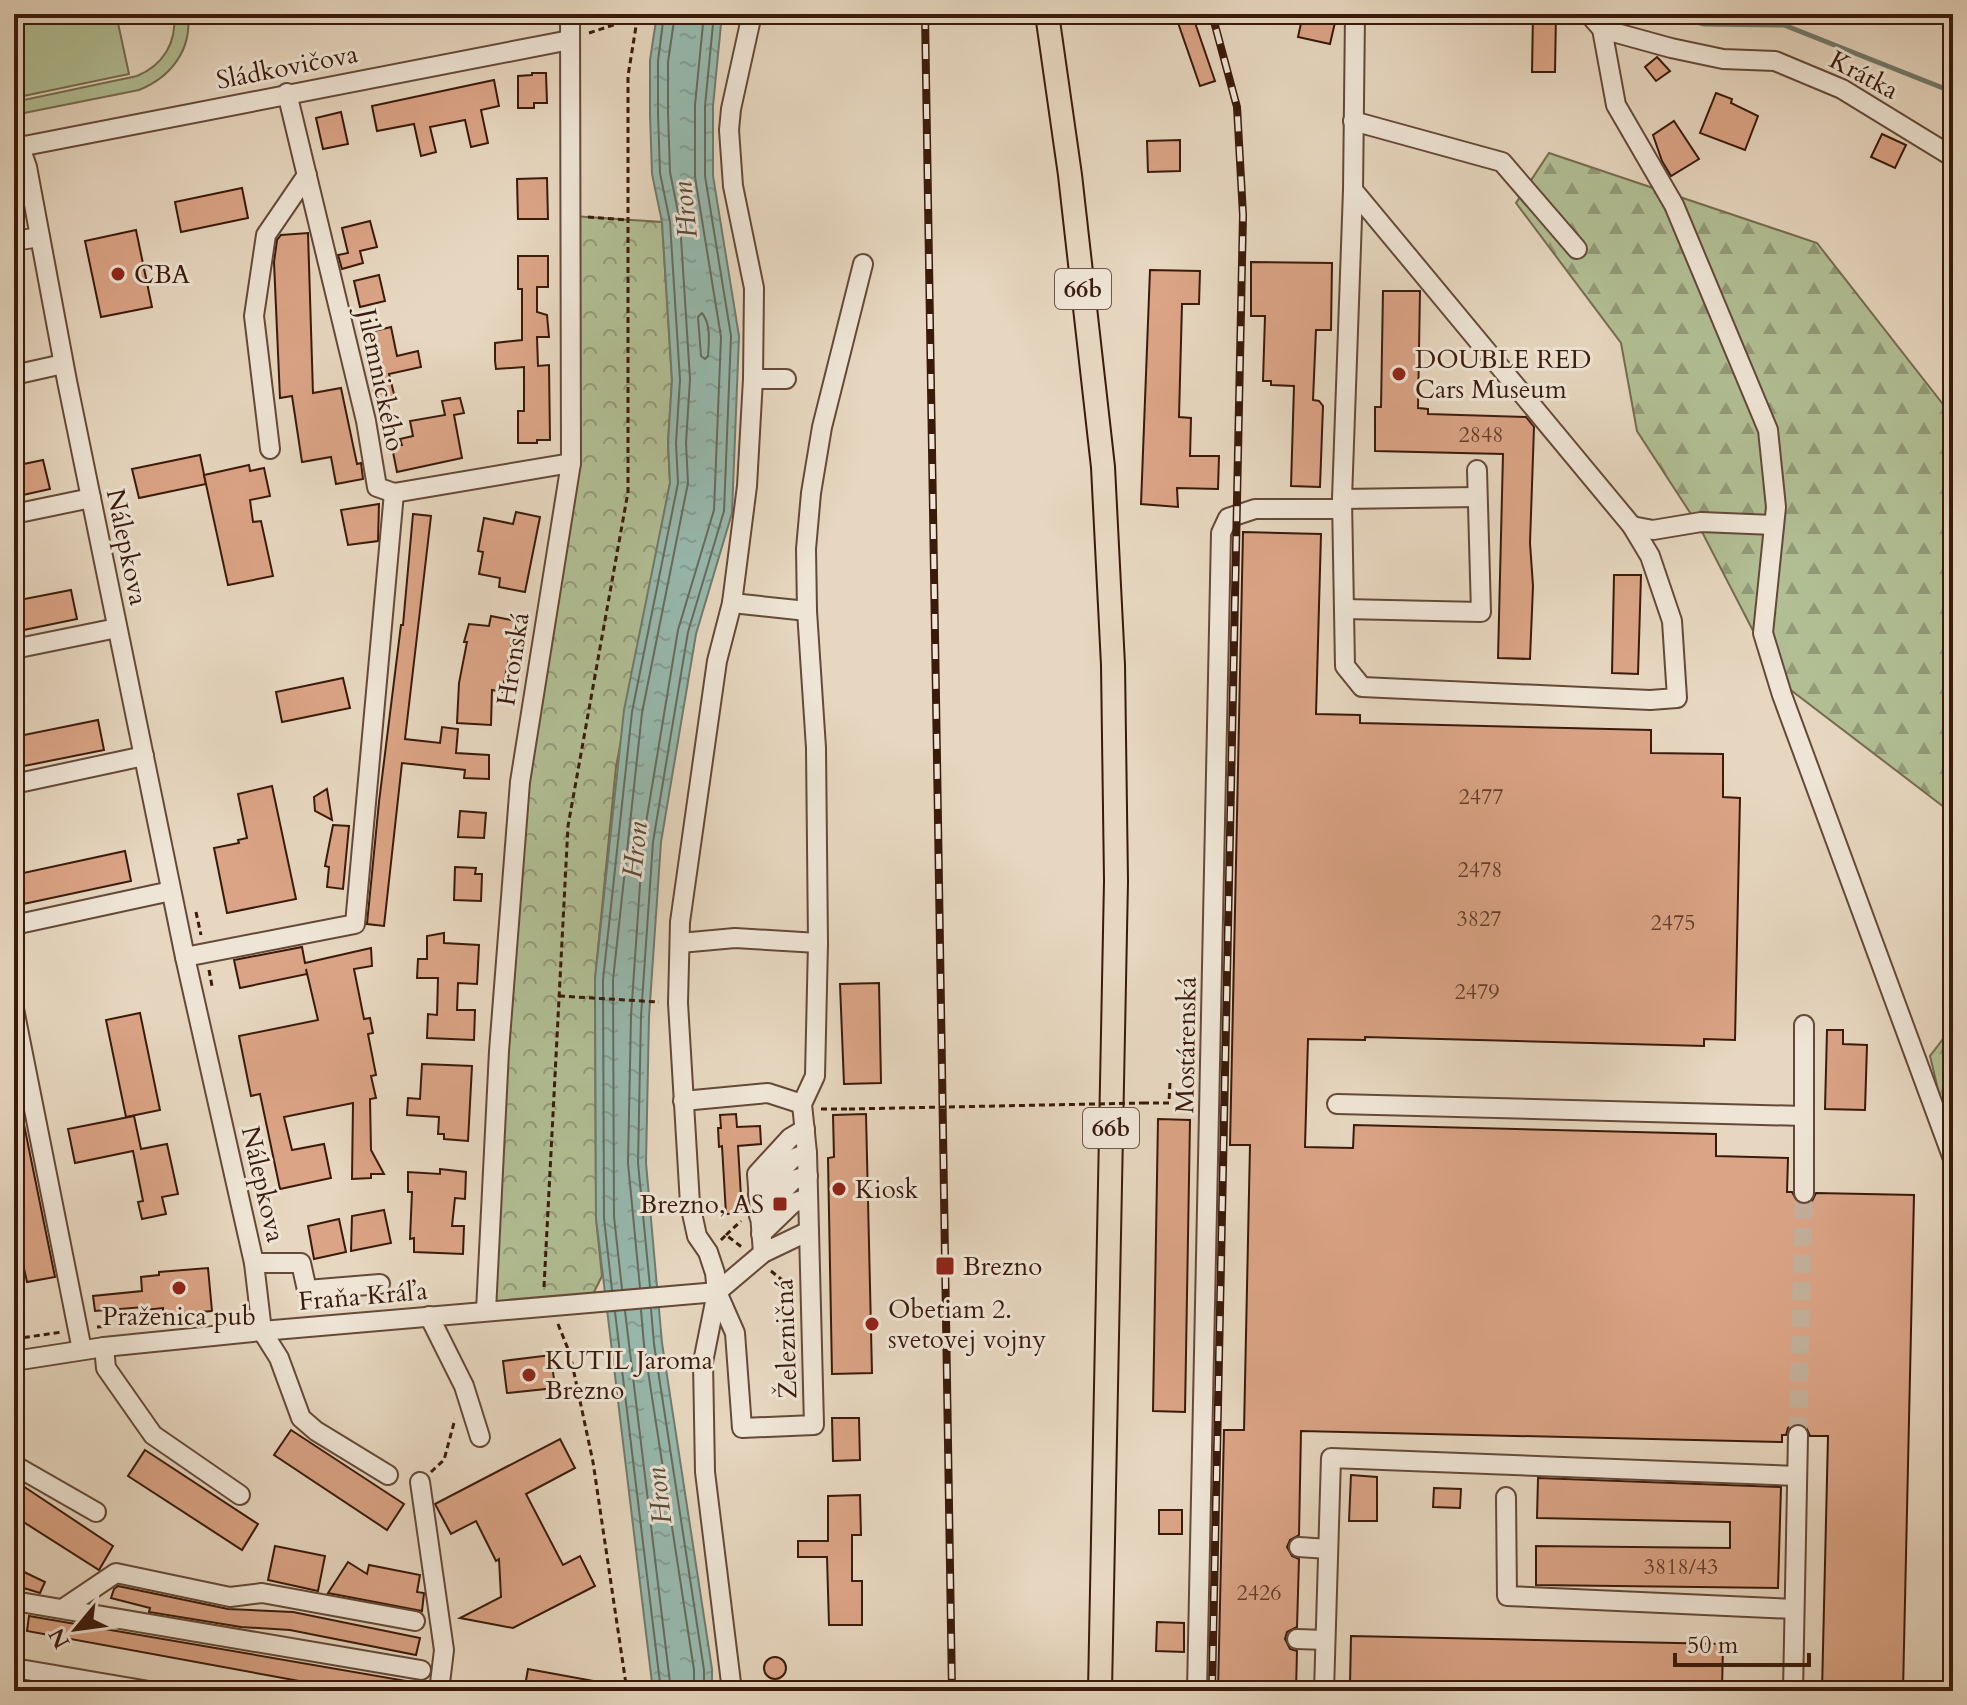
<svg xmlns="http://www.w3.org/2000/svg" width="1967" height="1705" font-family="Cardo,serif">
<defs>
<pattern id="forest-firs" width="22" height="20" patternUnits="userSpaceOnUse" patternTransform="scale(2)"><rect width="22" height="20" fill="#b2bf95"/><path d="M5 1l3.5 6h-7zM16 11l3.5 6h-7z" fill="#929a78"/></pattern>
<pattern id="park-crowns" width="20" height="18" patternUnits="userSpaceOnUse" patternTransform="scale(2)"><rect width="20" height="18" fill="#b2bf95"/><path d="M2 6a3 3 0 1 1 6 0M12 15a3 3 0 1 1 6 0" fill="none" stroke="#929a78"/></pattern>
<pattern id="water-ripples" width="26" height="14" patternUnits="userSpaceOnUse" patternTransform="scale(2)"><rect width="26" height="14" fill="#97baaf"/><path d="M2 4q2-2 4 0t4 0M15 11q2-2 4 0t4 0" fill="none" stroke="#839f95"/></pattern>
</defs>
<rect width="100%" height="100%" fill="#e7d7c0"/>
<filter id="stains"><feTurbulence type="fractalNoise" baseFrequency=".0025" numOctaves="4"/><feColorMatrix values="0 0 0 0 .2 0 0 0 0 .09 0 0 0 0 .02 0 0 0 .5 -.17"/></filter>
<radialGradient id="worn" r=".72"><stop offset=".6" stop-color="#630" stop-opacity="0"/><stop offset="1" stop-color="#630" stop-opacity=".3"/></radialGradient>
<g fill="url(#forest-firs)" stroke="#766c50" stroke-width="2">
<path d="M1549,153L1817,243L1949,412L1953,421V814L1779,681L1700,528L1637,431L1621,343L1516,203Z"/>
<path d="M1953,1026V1152L1930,1056Z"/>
</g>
<path fill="url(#park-crowns)" stroke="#766c50" stroke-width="2" d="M572,216L662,222L672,380L668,443L670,483L616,767L595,979L596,1218L602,1276L588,1304L486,1311L520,782L571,463Z"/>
<g fill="#b2bf95" stroke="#766c50" stroke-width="2">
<path d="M14,14H116L129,74L14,98Z"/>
<path d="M174,14H188C192,50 171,77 139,90L14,115V102L137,76C163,65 177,43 174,14Z"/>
</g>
<path fill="url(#water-ripples)" stroke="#727a6d" stroke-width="2" d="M657,14H722L713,106V176L739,336L732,513L696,634L661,842L649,1017L646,1163L662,1343L712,1669V1691H653L596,1218L595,979L624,710L670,483L668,443L672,380L662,222L652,174L650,114V60Z"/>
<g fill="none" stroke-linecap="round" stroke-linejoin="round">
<g stroke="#686a5d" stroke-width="2">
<path d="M702,313C711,324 709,342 708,356L705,359L701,356L698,317Z"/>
<path d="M650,1287L638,1163L641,1016L653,842L688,632L724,511L731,336L705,176V106L714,14"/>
<path d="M640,1288L628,1163L631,1016L643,841L678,630L714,510L721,337L695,177V105L704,14"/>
<path d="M622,1289L614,1217L613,980L642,713L688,483L686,443L690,379L680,222L670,172L668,113V62L675,14"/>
<path d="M612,1290L604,1218L603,980L632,712L678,483L676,443L680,380L670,222L660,173L658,114V61L664,14"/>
<path d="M651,1309L654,1344L704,1670V1691"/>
<path d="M641,1310L644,1345L694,1670V1691"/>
<path d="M625,1311L671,1691"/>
<path d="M615,1312L661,1691"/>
</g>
<path stroke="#727a6d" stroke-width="5" d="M1668,14L1704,24L1784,25L1953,92"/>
</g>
<g fill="#dba486" stroke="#3a1a0b" stroke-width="2">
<path d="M1184,14H1192L1215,81L1200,86L1176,17Z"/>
<path d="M1303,14L1336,18L1330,44L1298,37Z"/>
<path d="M1533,14H1556L1555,72H1532Z"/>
<path d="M1657,57L1670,71L1656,81L1645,67Z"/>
<path d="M532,73H546L547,103H534V108H518V76L532,75Z"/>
<path d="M494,80L499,106L481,110L488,143L471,147L465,120L430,127L436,152L421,156L414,124L377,131L372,106Z"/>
<path d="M1716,93L1732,99L1731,103L1758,116L1745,150L1700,133Z"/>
<path d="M341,112L348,144L323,149L316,118Z"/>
<path d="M1674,121L1699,159L1671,176L1662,161L1653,135Z"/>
<path d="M1882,134L1906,145L1895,168L1871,157Z"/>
<path d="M1180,140V171L1148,172L1147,141Z"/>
<path d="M547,178L548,219H518L517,179Z"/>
<path d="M242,188L248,218L181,232L175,202Z"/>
<path d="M370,221L377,247L360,251L363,263L342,269L338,255L348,253L342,228Z"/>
<path d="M136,230L152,307L101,317L85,241Z"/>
<path d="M308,233L313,393L341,388L357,464L361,463L363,479L336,484L331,457L302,462L292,396L280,398L274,262L277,240L281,235Z"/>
<path d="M518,256H548V287H537V312L547,315L549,337H537L538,366L549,365L550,440H537V443H518V411H524V367L496,369L495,361V343L522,340V289H518Z"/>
<path d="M1251,262L1332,263L1331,330H1316L1313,400L1319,401L1323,406L1320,487L1291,486L1294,386L1271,385V381H1263L1265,316H1251Z"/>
<path d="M1150,270L1200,271L1199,304H1182L1179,417L1191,418L1190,456H1219L1218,489L1177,488L1178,507L1141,504Z"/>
<path d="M379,275L385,301L360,307L354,281Z"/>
<path d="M1383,291H1420L1418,408L1428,409V414L1526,417L1534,427L1530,543L1533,586L1530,659L1498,658L1503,454L1375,451V407H1381Z"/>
<path d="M391,327L397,356L418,351L421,367L389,374L395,398L376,402L372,385L378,384L366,333Z"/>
<path d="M460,398L464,413L454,415L462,458L397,472L392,447L402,445L400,439L413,436L410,421L445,415L442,401Z"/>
<path d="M200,455L206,484L139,498L132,469Z"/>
<path d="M43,460L50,489L14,497V466Z"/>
<path d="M249,465L250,471L264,468L270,496L250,500L253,522L261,521L273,576L228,585L204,475Z"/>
<path d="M379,504L378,541L348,545L341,510Z"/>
<path d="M516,512L540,517L525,592L499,587L500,578L479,574L483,552L478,551L484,518L513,524Z"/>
<path d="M413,514L431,516L405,739L440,743L442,727L458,729L456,753L489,755V779L464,778L465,770L402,763L384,926L367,924L379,802L401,625H403Z"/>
<path d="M1243,532L1321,534L1316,714L1360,715V723L1651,730V753L1723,754V797L1740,798L1735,1040L1704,1039V1046L1365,1037V1040L1308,1039L1305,1147L1353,1148L1354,1125L1716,1134V1156L1788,1158L1787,1192H1792L1799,1204L1811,1203L1816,1193L1914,1195L1903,1691H1822L1828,1436H1810L1805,1425L1797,1423L1788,1428L1786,1435H1782V1442L1301,1431L1299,1535L1290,1540L1287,1547L1292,1556L1299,1559L1297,1627L1287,1632L1285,1639L1290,1649L1297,1651L1296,1691H1218L1224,1430H1244L1250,1145H1230Z"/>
<path d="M1614,575H1641L1638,674L1612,673Z"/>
<path d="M71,590L77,619L14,632V601Z"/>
<path d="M491,616L516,621L519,629L514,633L502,692L492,690L491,725L457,723L459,683L467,642H464L469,624L489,626Z"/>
<path d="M343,678L350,708L282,722L276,692Z"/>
<path d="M98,720L104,750L14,768V737Z"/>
<path d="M272,786L296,899L227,913L214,848L239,843L238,840L247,838L238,794Z"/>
<path d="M327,789L332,820L315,811L314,797Z"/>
<path d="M460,811L486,813L484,838L458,837Z"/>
<path d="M333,825L349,826L343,889L327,887L329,867L325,866Z"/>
<path d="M125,851L131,881L14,906V875Z"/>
<path d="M455,867L476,868L475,874H482L481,901L454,900Z"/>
<path d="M444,933V943L479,945L477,984L458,983L457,1010H475L474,1040L427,1038L428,1014L437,1015L438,978H417L418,959H427V936Z"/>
<path d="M302,947L305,963L371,948L372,966L354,969L364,1019L370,1018L373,1033L368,1034L376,1075L371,1076L376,1098L370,1099L371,1150L384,1174H371V1178L352,1179L353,1103L284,1117L292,1150L324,1144L331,1178L280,1189L260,1094L251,1096L239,1036L318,1020L306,969L307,974L240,988L234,960Z"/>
<path d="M879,983L881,1083L844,1084L840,984Z"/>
<path d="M140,1013L160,1110L126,1117L106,1020Z"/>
<path d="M1827,1030H1843V1044L1867,1045L1865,1110L1825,1109Z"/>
<path d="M422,1064L472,1066L468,1141L444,1139V1134H438L439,1117L407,1115L408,1098L420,1099Z"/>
<path d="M20,1105L55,1277L27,1282L14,1223V1106Z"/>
<path d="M736,1114L737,1127L760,1126L761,1144L738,1146L742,1213L726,1214L722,1146L719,1147L718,1128H721L720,1115Z"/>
<path d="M866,1114L872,1373L832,1374L828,1158L834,1157L833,1115Z"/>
<path d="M134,1116L141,1149L167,1144L178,1194L162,1197L166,1214L142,1219L138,1202L143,1201L133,1151L75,1163L68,1129Z"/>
<path d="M1158,1119L1190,1120L1185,1412L1153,1411Z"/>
<path d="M440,1169L466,1172L465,1199L455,1198L452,1226H464L463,1254L414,1252V1238L410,1239L412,1192H408V1172L440,1174Z"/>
<path d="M384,1210L391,1243L351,1251L352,1216Z"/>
<path d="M339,1219L346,1252L314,1259L308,1226Z"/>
<path d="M208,1268L212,1311L163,1315V1308L144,1310V1307L95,1311L93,1296L142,1291L141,1277L159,1275V1272Z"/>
<path d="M551,1355L555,1388L507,1393L503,1361Z"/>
<path d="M832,1418H859L860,1460L833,1461Z"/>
<path d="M291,1430L404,1504L387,1530L274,1455Z"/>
<path d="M560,1439L575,1468L526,1494L563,1565L580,1556L595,1586L513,1628L460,1618L501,1597L499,1559L496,1561L476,1521L451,1534L435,1504Z"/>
<path d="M145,1450L258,1524L242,1550L128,1476Z"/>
<path d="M1351,1475L1377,1477V1521H1349Z"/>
<path d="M1538,1478L1781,1487L1778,1588L1536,1585V1546L1730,1548V1522L1537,1518Z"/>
<path d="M14,1480L113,1546L99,1570L14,1516Z"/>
<path d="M1434,1488L1461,1489L1460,1508L1433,1507Z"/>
<path d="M860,1495L861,1535H852V1581H862V1625H829L827,1557H798V1541H828V1496Z"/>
<rect x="1159" y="1510" width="23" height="24"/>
<path d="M275,1546L325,1556L318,1591L268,1580Z"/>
<path d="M348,1562L367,1574L369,1565L420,1575L417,1592L424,1593L422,1611L328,1593Z"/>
<path d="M20,1570L45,1582L40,1593L14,1585Z"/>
<path d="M118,1586L228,1609L293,1612L420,1638L416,1655L290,1630L241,1627L149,1612L150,1608L111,1598L114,1589Z"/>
<path d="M29,1616L418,1683V1691H354L27,1631Z"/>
<path d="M1157,1622L1184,1623V1652L1156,1651Z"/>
<path d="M1351,1636L1723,1644L1722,1691L1350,1685Z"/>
<circle cx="775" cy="1668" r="11"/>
<path d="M528,1669L610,1684L609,1691H554L525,1686Z"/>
</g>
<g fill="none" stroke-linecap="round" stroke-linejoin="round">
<path stroke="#c4b19c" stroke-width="18" stroke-dasharray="18 9" stroke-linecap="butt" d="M1798,1435L1804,1193"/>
<defs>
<g id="minor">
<path d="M1589,14L1602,29L1616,105L1674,205L1768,430L1776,507L1763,633L1782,695L1953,1159"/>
<path d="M1602,29L1671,48L1723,59L1775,61L1842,89L1953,157"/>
<path d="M287,93L366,421L377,487L394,493L571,463"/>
<path d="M1353,121L1502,162L1577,249"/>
<path d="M20,147L27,167L67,381L185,957L254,1263L262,1331L279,1358L301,1418L316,1431L388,1475"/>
<path d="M14,148L570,40"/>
<path d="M1353,190L1632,526L1650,556L1672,621L1677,698L1650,700L1362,687L1345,666L1342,499L1353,190L1355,14"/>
<path d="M14,241L40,237"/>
<path d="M14,375L63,364"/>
<path d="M753,379H786"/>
<path d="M270,449L254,316L266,235L307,175"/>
<path d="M1342,499L1477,497"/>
<path d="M14,514L91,498"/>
<path d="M1632,526L1653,530L1701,522L1774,525"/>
<path d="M732,603L807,611"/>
<path d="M1344,609L1481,612L1477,470"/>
<path d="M14,649L117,628"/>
<path d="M14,784L144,756"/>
<path d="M14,925L171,891"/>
<path d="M680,943L735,938L818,943"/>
<path d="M185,957L355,924L394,493"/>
<path d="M14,1009L82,1350"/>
<path d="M1804,1025V1193"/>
<path d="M683,1101L768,1093L802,1104"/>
<path d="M1337,1104L1804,1116"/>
<path d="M758,1194L792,1159L807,1153"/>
<path d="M759,1216L793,1180L808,1176"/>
<path d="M761,1234L793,1203L808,1198"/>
<path d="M763,1253L757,1174L790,1138L805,1129"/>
<path d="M254,1263H301L307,1290L380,1284"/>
<path d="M717,1292L735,1333L742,1428L814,1425L807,1153L802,1104L815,1076L818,943L816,748L807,611L806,549L811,493L822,427L863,264"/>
<path d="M717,1292L763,1253L809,1231"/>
<path d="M486,1311L499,1051L520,782L571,463L570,14"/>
<path d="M429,1316L464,1386L480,1437"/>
<path d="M104,1347L106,1368L153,1435L240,1495"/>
<path d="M14,1361L104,1347L262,1331L717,1292"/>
<path d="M14,1465L96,1512"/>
<path d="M420,1482L444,1650L439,1691"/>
<path d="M1506,1497L1507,1596L1794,1609"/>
<path d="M1299,1547L1328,1549"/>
<path d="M14,1601L421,1670"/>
<path d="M64,1608L116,1573L230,1597L262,1593L415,1621"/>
<path d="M1297,1639L1325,1640"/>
<path d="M14,1668L149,1691"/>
<path d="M732,1691L705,1472L703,1362L717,1292L715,1273L708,1252L697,1236L690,1204L678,1003L680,922L717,661L732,603L747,486L753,379L754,288L733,186L729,130L731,109L752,14"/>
<path d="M1197,1691L1221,533L1228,518L1255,509H1342"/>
<path d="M1324,1691L1331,1458L1797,1476"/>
<path d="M1793,1691L1798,1435"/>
</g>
<path id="major" d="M1047,14L1070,175L1103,467L1113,665L1116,881L1100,1691"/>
</defs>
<use href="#minor" stroke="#654938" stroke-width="22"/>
<use href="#major" stroke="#3a1a0b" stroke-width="26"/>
<g stroke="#3a1a0b" stroke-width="3" stroke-dasharray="6 4" stroke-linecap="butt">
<path d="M589,33L635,18"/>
<path d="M588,217L628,220"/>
<path d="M196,912L201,935"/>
<path d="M209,970L212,986"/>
<path d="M559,996L659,1002"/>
<path d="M1143,1103H1169L1170,1082"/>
<path d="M821,1109H849"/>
<path d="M726,1235L741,1221"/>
<path d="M721,1240L726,1235L743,1248"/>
<path d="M771,1271L786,1283L795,1284"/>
<path d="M544,1287L568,826L628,492V76L638,14"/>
<path d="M558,1324L570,1354L593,1462L627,1691"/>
<path d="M97,1327L141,1323"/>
<path d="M14,1339L62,1332"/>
<path d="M431,1472L444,1460L455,1419"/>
<path d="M14,1689L15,1691"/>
</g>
<use href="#minor" stroke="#efe5d6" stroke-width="18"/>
<use href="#major" stroke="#e7d7c0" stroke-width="22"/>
<defs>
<g id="rail">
<path d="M925,14L952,1691"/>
<path d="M1212,1691L1243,215L1237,107L1212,14"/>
</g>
</defs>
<use href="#rail" stroke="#3a1a0b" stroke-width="8"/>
<use href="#rail" stroke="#efe5d6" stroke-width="5" stroke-dasharray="15" stroke-linecap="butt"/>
<path stroke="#3a1a0b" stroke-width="3" stroke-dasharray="6 4" stroke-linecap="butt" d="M849,1109L1143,1103"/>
</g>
<g fill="#8f2418" stroke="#efe5d6" stroke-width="3">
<circle cx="118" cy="274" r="8"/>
<circle cx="1399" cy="374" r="8"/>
<circle cx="839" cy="1189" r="8"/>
<rect x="772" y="1196" width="16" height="16" rx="4"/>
<rect x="935" y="1256" width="20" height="20" rx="4"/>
<circle cx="179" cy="1288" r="8"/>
<circle cx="872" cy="1324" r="8"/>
<circle cx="529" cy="1375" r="8"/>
</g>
<g text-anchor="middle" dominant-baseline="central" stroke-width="6" stroke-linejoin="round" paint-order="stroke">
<g font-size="22" fill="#623c2a">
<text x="1481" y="435">2848</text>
<text x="1481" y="797">2477</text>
<text x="1480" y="870">2478</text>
<text x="1479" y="919">3827</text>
<text x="1673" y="923">2475</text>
<text x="1477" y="992">2479</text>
<text x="1681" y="1567">3818/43</text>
<text x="1259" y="1593">2426</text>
</g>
<g fill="#efe5d6" stroke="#705748" stroke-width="2">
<rect x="1055" y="269" width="56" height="40" rx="6"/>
<rect x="1083" y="1108" width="56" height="40" rx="6"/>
</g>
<g font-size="24" font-weight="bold" fill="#3a1a0b">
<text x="1083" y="289">66b</text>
<text x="1111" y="1128">66b</text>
</g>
<g font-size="26" fill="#3a1a0b" stroke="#efe5d6">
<text transform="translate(287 67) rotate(-11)">Sládkovičova</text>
<text transform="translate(1864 75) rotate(28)">Krátka</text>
<text transform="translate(381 380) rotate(78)">Jilemnického</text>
<text transform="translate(127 547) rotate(78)">Nálepkova</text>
<text transform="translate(513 659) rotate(-81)">Hronská</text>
<text transform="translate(1186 1045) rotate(-89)">Mostárenská</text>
<text transform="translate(263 1184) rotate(77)">Nálepkova</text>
<text transform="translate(363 1296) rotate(-5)">Fraňa Kráľa</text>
<text transform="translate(786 1339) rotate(-92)">Železničná</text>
</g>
<g font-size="26" fill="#3a1a0b" stroke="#efe5d6" text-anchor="start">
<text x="134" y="274">CBA</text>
<text x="1415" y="359">DOUBLE RED<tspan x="1415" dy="30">Cars Museum</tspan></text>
<text x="855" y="1189">Kiosk</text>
<text x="764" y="1204" text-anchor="end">Brezno, AS</text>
<text x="963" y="1266">Brezno</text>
<text x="888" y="1309">Obetiam 2.<tspan x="888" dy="30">svetovej vojny</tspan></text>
<text x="179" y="1316" text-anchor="middle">Praženica pub</text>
<text x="545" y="1360">KUTIL Jaroma<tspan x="545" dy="30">Brezno</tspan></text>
</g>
<g font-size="28" font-style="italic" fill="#564a3c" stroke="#efe5d6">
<text transform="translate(685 210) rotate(-96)">Hron</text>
<text transform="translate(635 850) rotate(-84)">Hron</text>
<text transform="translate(659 1496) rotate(-97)">Hron</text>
</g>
</g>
<rect width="1967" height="1705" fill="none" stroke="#e7d7c0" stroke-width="48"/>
<rect x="16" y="16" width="1935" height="1673" fill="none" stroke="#3a1a0b" stroke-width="4"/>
<rect x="24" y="24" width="1919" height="1657" fill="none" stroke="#3a1a0b" stroke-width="2"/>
<g transform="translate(76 1629) rotate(241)" stroke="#efe5d6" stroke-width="6" paint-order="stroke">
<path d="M0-6L14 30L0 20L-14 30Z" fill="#3a1a0b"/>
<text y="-12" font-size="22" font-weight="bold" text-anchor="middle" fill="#3a1a0b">N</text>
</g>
<path d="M1675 1653v12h134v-12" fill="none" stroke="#3a1a0b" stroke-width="4"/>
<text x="1687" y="1653" font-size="24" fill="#3a1a0b" stroke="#efe5d6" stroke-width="6" paint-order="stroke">50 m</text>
<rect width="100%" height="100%" filter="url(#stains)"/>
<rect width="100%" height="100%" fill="url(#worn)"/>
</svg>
